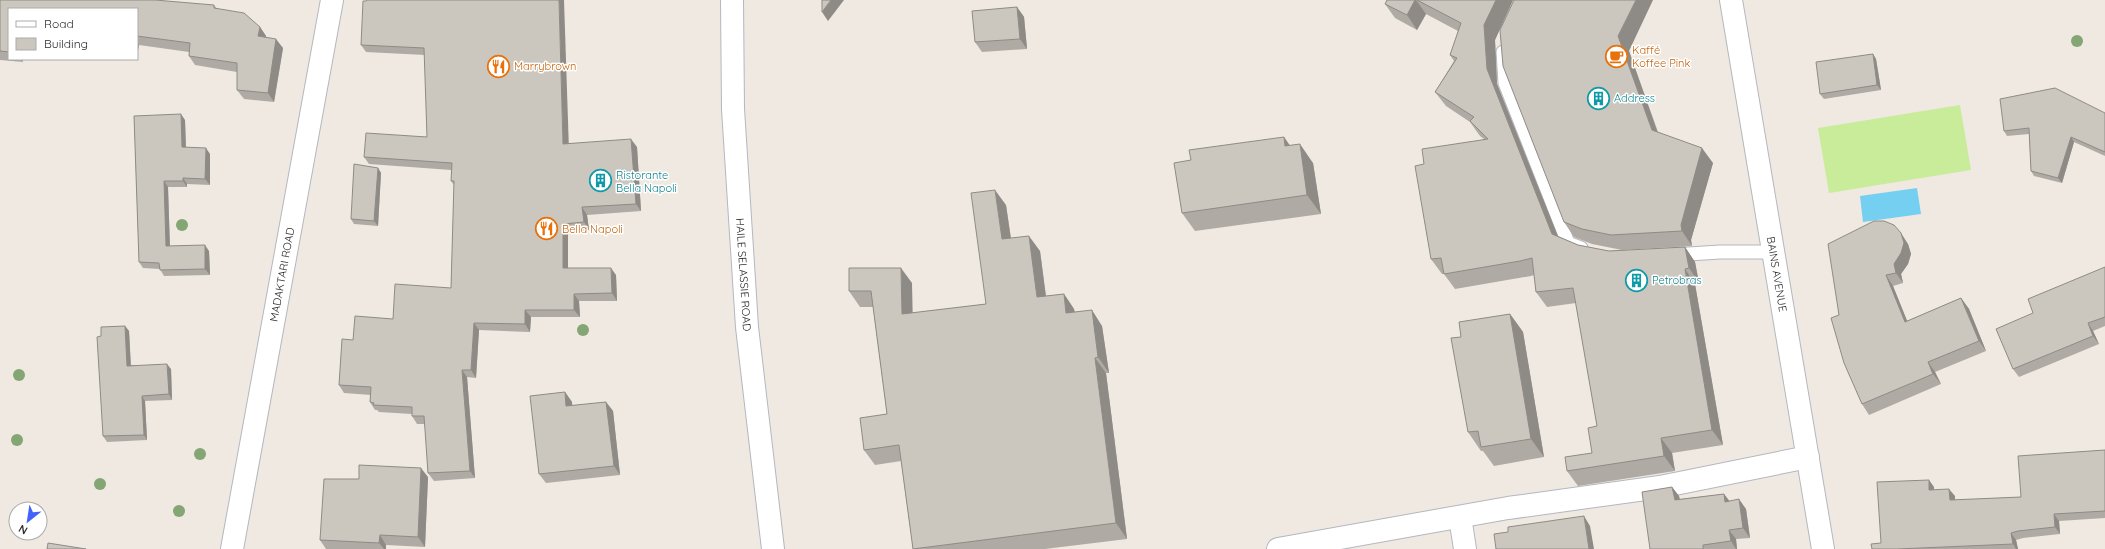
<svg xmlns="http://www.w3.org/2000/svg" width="2105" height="549" font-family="Quicksand,sans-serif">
<rect width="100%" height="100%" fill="#efe9e1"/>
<path fill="#c9ec9a" d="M1960,105L1971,170L1829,193L1818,128Z"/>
<path fill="#75cff0" d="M1917,188L1921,214L1863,222L1860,196Z"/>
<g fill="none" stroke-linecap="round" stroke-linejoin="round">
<defs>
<g id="service">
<path d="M1503,52L1505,83L1568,243L1581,248"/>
<path d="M1673,255L1720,252H1773"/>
</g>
<g id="minor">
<path id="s1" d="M1731,0L1823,549"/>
<path d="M1460,517L1465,549"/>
<path id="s2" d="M232,549L332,0"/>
<path d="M1278,549L1508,508L1660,487L1808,457"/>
</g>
<g id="tertiary">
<path id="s3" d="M732,0L733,109L747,327L773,549"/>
</g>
</defs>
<use href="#service" stroke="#b4b7c1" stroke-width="15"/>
<use href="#minor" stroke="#b4b7c1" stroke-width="24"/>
<use href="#tertiary" stroke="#b4b7c1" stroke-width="24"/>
<use href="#service" stroke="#fff" stroke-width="13"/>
<use href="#minor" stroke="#fff" stroke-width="22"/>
<use href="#tertiary" stroke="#fff" stroke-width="22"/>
</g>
<g fill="#84a574">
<circle cx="2077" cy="41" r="6"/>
<circle cx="182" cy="225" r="6"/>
<circle cx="583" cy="330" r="6"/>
<circle cx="19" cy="375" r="6"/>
<circle cx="17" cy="440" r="6"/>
<circle cx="200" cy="454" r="6"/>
<circle cx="100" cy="484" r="6"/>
<circle cx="179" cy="511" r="6"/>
</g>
<g fill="#afaba4">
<path d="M0,0L214,5L217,9L260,27L266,36V37L283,48L274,102L244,99L237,90V72L195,65L189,56V52L139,45L137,54V9H9V59H23V62L0,60Z"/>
<path d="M1387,0H1513L1495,40L1497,84L1558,236L1578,245L1609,251L1685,247L1695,262L1699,283L1695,284L1723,445L1672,453L1675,471L1578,486L1567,471L1592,453L1597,426L1576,303L1547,307L1536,292L1534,275L1531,276L1455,289L1444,274H1442L1431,259L1424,164L1484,139L1480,136L1470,122L1446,106L1435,92L1454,61L1450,55L1458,31L1426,14L1417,30L1395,18L1385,4Z"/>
<path d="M366,1L568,143L637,147L641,211L587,215L589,230L568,231V268L616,275L617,301H579L580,317H531L530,332L479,330L476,378L467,377L475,478L434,481L428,473L425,424H417L412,416V414L379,412L377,410H375L370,402L371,395L344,393L339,385L353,340L451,288L454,185L451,181V170L369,164L364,157L427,137L425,55L366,52L361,45Z"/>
<path d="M1017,7L1024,17L1027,49L982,52L975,42Z"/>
<path d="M1629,51L1658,132L1713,163L1691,240L1692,246L1622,250L1592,244L1574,237L1564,222Z"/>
<path d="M1873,54L1876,59L1881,90L1824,99L1820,94Z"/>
<path d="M2105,113V156L2074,142L2062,183L2034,176L2031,171L2029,134L2007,136L2004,131Z"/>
<path d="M134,116L185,120L186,147L210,154V185L187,184V187H168L170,246L209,251L210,275L164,276L160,269L143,268L139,262Z"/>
<path d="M1284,137L1290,146L1313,163L1321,214L1195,231L1182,213L1191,160Z"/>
<path d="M378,168L381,173L378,226L354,224L351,219Z"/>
<path d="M1006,205L1011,238L1040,251L1046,296L1064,294L1074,309L1075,312L1102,326L1109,373H1106L1127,539L1045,549H913L901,461L875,465L864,450L887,414L873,307H860L849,291L912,283V313L986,304Z"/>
<path d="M1908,244L1911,254L1908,264L1901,274L1903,283L1893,286L1907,321L1961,298L1969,309L1986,351L1935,372L1941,384L1869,415L1862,404L1839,315Z"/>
<path d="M2105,267V326L2093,331L2099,344L2019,377L2013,369Z"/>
<path d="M1510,314L1523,332L1544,457L1494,466L1483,451H1481L1468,432L1461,337Z"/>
<path d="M125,326L129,331L131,365L171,369L172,400L145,401L147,440L107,442L103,436L101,336Z"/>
<path d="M565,392L572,402V406L606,402L613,411L620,475L546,483L539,474Z"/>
<path d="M2105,450V518L2059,521L2060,534L2023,538L2016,540L2018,549H1872L1881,543L1934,487V490L1955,496V500L2021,497Z"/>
<path d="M428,477L425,547L386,545V549H326L320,540L359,479Z"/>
<path d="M1672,487L1679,496L1680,499L1724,494L1729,501L1746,509L1750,538L1736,539L1737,549H1650Z"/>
</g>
<g fill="#8e8b86">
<path d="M559,0H564L569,151L563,144Z"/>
<path d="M831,0H844L828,21L822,12Z"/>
<path d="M1415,0H1416L1426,14L1417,30L1407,15Z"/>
<path d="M1496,0H1513L1495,40L1497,84L1563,249L1552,234L1487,69L1484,25Z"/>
<path d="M1636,0H1653L1629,51L1662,145L1652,130L1618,36Z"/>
<path d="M1017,7L1024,17L1027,49L1020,39Z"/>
<path d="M260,27L266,36L264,45L258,36Z"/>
<path d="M276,39L283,48L274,102L268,93Z"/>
<path d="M137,42L139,45L137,54Z"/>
<path d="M1873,54L1876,59L1881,90L1877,85Z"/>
<path d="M181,114L185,120L186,153L182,147Z"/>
<path d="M1284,137L1297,156L1285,146Z"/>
<path d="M2071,137L2074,142L2062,183L2058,178Z"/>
<path d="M631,139L637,147L641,211L636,204Z"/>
<path d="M1300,144L1313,163L1321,214L1307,195Z"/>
<path d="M206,148L210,154V185L205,179Z"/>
<path d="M1702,148L1713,163L1691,240L1692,246L1682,231L1681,225Z"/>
<path d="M378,168L381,173L378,226L374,221Z"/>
<path d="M183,178L187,184V187L183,181Z"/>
<path d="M164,181L168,187L170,252L166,246Z"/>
<path d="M995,190L1006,205L1013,254L1002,239Z"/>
<path d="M582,207L587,215L589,230L584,222Z"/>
<path d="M563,224L568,231V275L563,268Z"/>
<path d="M1901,233L1908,244L1911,254L1908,264L1901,274L1903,283L1896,273L1894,264Z"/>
<path d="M1029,236L1040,251L1048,313L1037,297Z"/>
<path d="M205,245L209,251L210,275L205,269Z"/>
<path d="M1685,247L1695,262L1699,283L1689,268Z"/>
<path d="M611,268L616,275L617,301L612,293Z"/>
<path d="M901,268L912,283L913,329L902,314Z"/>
<path d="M1685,269L1695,284L1723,445L1712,430Z"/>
<path d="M1886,275L1893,286L1912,333L1905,322Z"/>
<path d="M574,294L579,301L580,317L574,310Z"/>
<path d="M1064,294L1074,309L1077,329L1066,313Z"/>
<path d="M1961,298L1969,309L1986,351L1979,341Z"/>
<path d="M525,310L531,317L530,332L525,324Z"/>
<path d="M1092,310L1102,326L1109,373L1098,357Z"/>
<path d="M1510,314L1523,332L1544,457L1531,439Z"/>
<path d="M474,323L479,330L476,378L471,370Z"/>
<path d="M2088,323L2093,331L2099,344L2093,336Z"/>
<path d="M125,326L129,331L131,371L127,366Z"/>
<path d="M1095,358L1106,373L1127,539L1116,523Z"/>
<path d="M1928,362L1935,372L1941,384L1933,374Z"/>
<path d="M167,364L171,369L172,400L169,394Z"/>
<path d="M462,370L467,377L475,478L470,471Z"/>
<path d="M565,392L572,402L573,416L566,406Z"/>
<path d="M142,396L145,401L147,440L144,435Z"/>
<path d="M606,402L613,411L620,475L614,466Z"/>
<path d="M1661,438L1672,453L1675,471L1664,456Z"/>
<path d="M421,468L428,477L425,547L418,537Z"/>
<path d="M1929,480L1934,487V497L1929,490Z"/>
<path d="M1672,487L1679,496L1681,509L1675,500Z"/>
<path d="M1949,489L1955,496V508L1950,500Z"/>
<path d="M1724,494L1731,503L1725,502Z"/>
<path d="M1739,499L1746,509L1750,538L1743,528Z"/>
<path d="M2054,514L2059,521L2060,534L2055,527Z"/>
<path d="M1584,516L1590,526L1594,549H1589Z"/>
<path d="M1729,530L1736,539L1737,549H1736L1731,541Z"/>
<path d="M2011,533L2016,540L2018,549H2016L2013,544Z"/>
<path d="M380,535L386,545V549H384L379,543Z"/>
</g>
<g fill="#cbc7bf" stroke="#8e8b86">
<path d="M0,0H155L214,5V8L244,13L260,27L258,36L276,39L268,93L237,90V63L189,56L190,43L137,36V9H9V52L0,51Z"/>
<path d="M367,0H559L563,144L631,139L636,204L582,207L584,222L563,224V268H611L612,293L574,294V310H525V324L474,323L471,370H462L470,471L428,473L424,416H412V407L373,405L374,403L370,402L371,387L339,385L342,339L353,340L355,316L393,319L395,284L451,288L454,181H451L452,163L364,157L366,133L427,137L424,48L361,45L363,1H366Z"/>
<path d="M822,0H831L822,12Z"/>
<path d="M1387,0H1415L1407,15L1385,4Z"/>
<path d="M1417,0H1496L1484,25L1487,69L1552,234L1578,245L1609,251L1685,247L1689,268L1685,269L1712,430L1661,438L1664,456L1567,471L1565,457L1592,453L1588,428L1597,426L1573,288L1536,292L1532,258L1520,261L1444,274L1441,258L1431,259L1415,166L1424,164L1422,149L1488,139L1470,121L1474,117L1435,92L1457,58L1450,55L1461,23Z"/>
<path d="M1514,0H1636L1618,36L1652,130L1702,148L1681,225L1682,231L1611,235L1582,229L1564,222L1503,66L1500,30Z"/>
<path d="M1017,7L1020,39L975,42L972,11Z"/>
<path d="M1873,54L1877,85L1820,94L1816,62Z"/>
<path d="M2055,88L2105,113V152L2071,137L2058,178L2031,171L2029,128L2004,131L2000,99Z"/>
<path d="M181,114L182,147L206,148L205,179L183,178V181H164L166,246L205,245V269L160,270L159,263L139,262L134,116Z"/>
<path d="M1284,137L1285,146L1300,144L1307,195L1182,213L1174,163L1191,160L1189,150Z"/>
<path d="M354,164L378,168L374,221L351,219Z"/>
<path d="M995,190L1002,239L1029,236L1037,297L1064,294L1066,313L1092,310L1098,357L1095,358L1116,523L913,549L899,445L864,450L860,418L887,414L871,291H849V268H901L902,314L986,304L971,193Z"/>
<path d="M1874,221H1884L1894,225L1901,233L1904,243L1901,253L1894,264L1896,273L1886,275L1905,322L1961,298L1979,341L1928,362L1933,374L1862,404L1844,363L1831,318L1839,315L1828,244Z"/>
<path d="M2105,267V317L2088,323L2093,336L2013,369L1996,329L2033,313L2028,299Z"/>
<path d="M1510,314L1531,439L1481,447L1478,431L1468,432L1451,338L1461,337L1459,322Z"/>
<path d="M125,326L127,366L167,364L169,394L142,396L144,435L103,436L97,337L101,336V327Z"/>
<path d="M565,392L566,406L606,402L614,466L539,474L530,396Z"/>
<path d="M2105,450V511L2054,514L2055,527L2018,531L2011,533L2013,544L1897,549H1872L1871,544L1881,543L1877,482L1929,480V490L1949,489L1950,500L2021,497L2018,456Z"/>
<path d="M359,465L421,468L418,537L380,535L379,543L320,540L324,479H359Z"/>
<path d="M1672,487L1675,500L1724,494L1725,502L1739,499L1743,528L1729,530L1731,541L1703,545V549H1650L1642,492Z"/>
<path d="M1584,516L1589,549H1496L1494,534L1508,532V527Z"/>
<path d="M48,543L86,549H47Z"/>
</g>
<defs>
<symbol id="cafe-ring" viewBox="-11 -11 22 22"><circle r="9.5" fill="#fff" stroke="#e8710a" stroke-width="1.5"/><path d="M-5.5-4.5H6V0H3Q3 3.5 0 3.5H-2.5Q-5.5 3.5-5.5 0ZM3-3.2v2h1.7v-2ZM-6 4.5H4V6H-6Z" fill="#e8710a"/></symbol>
<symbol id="restaurant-ring" viewBox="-11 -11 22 22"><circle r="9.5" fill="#fff" stroke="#e8710a" stroke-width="1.5"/><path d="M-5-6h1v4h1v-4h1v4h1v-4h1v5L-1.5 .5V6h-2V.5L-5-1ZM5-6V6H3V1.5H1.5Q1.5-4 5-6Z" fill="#e8710a"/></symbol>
<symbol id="building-ring" viewBox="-11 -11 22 22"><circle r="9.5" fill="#fff" stroke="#0f9aa8" stroke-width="1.5"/><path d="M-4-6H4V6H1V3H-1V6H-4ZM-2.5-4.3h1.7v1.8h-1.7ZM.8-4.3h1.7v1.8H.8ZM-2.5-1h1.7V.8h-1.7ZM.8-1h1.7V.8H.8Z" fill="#0f9aa8"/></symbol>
</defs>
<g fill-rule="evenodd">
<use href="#cafe-ring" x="1604" y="44" width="25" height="25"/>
<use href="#restaurant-ring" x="486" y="54" width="25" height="25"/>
<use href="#building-ring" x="1586" y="86" width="25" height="25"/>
<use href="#building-ring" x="588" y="168" width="25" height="25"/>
<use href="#restaurant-ring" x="534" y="216" width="25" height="25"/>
<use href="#building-ring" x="1624" y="268" width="25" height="25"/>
</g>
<g text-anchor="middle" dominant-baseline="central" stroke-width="3" stroke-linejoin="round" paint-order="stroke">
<g font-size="11" fill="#c56008" stroke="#fff" text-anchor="start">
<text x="1632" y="50">Kaffé<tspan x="1632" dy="13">Koffee Pink</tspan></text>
<text x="514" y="66">Marrybrown</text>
<text x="562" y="229">Bella Napoli</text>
</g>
<g font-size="11" fill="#0d838f" stroke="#fff" text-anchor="start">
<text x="1614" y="98">Address</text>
<text x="616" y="175">Ristorante<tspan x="616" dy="13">Bella Napoli</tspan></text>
<text x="1652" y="280">Petrobras</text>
</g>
<g font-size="11" fill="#2e2e2e" stroke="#fff">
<text stroke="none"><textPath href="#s2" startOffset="279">MADAKTARI ROAD</textPath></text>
<text stroke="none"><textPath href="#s1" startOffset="278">BAINS AVENUE</textPath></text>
<text stroke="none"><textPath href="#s3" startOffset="275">HAILE SELASSIE ROAD</textPath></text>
</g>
</g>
<rect x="8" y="8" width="130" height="52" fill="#ffffff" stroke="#ababab"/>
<rect x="16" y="21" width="20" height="6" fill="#ffffff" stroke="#ababab"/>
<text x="44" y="28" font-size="12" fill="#2e2e2e">Road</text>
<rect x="16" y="38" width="20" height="12" fill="#cbc7bf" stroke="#ababab"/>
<text x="44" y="48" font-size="12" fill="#2e2e2e">Building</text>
<g transform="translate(28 521) rotate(210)"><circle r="19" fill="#ffffff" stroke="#ababab"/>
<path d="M0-3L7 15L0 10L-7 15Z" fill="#4264fb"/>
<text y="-6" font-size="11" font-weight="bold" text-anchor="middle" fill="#2e2e2e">N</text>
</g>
</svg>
